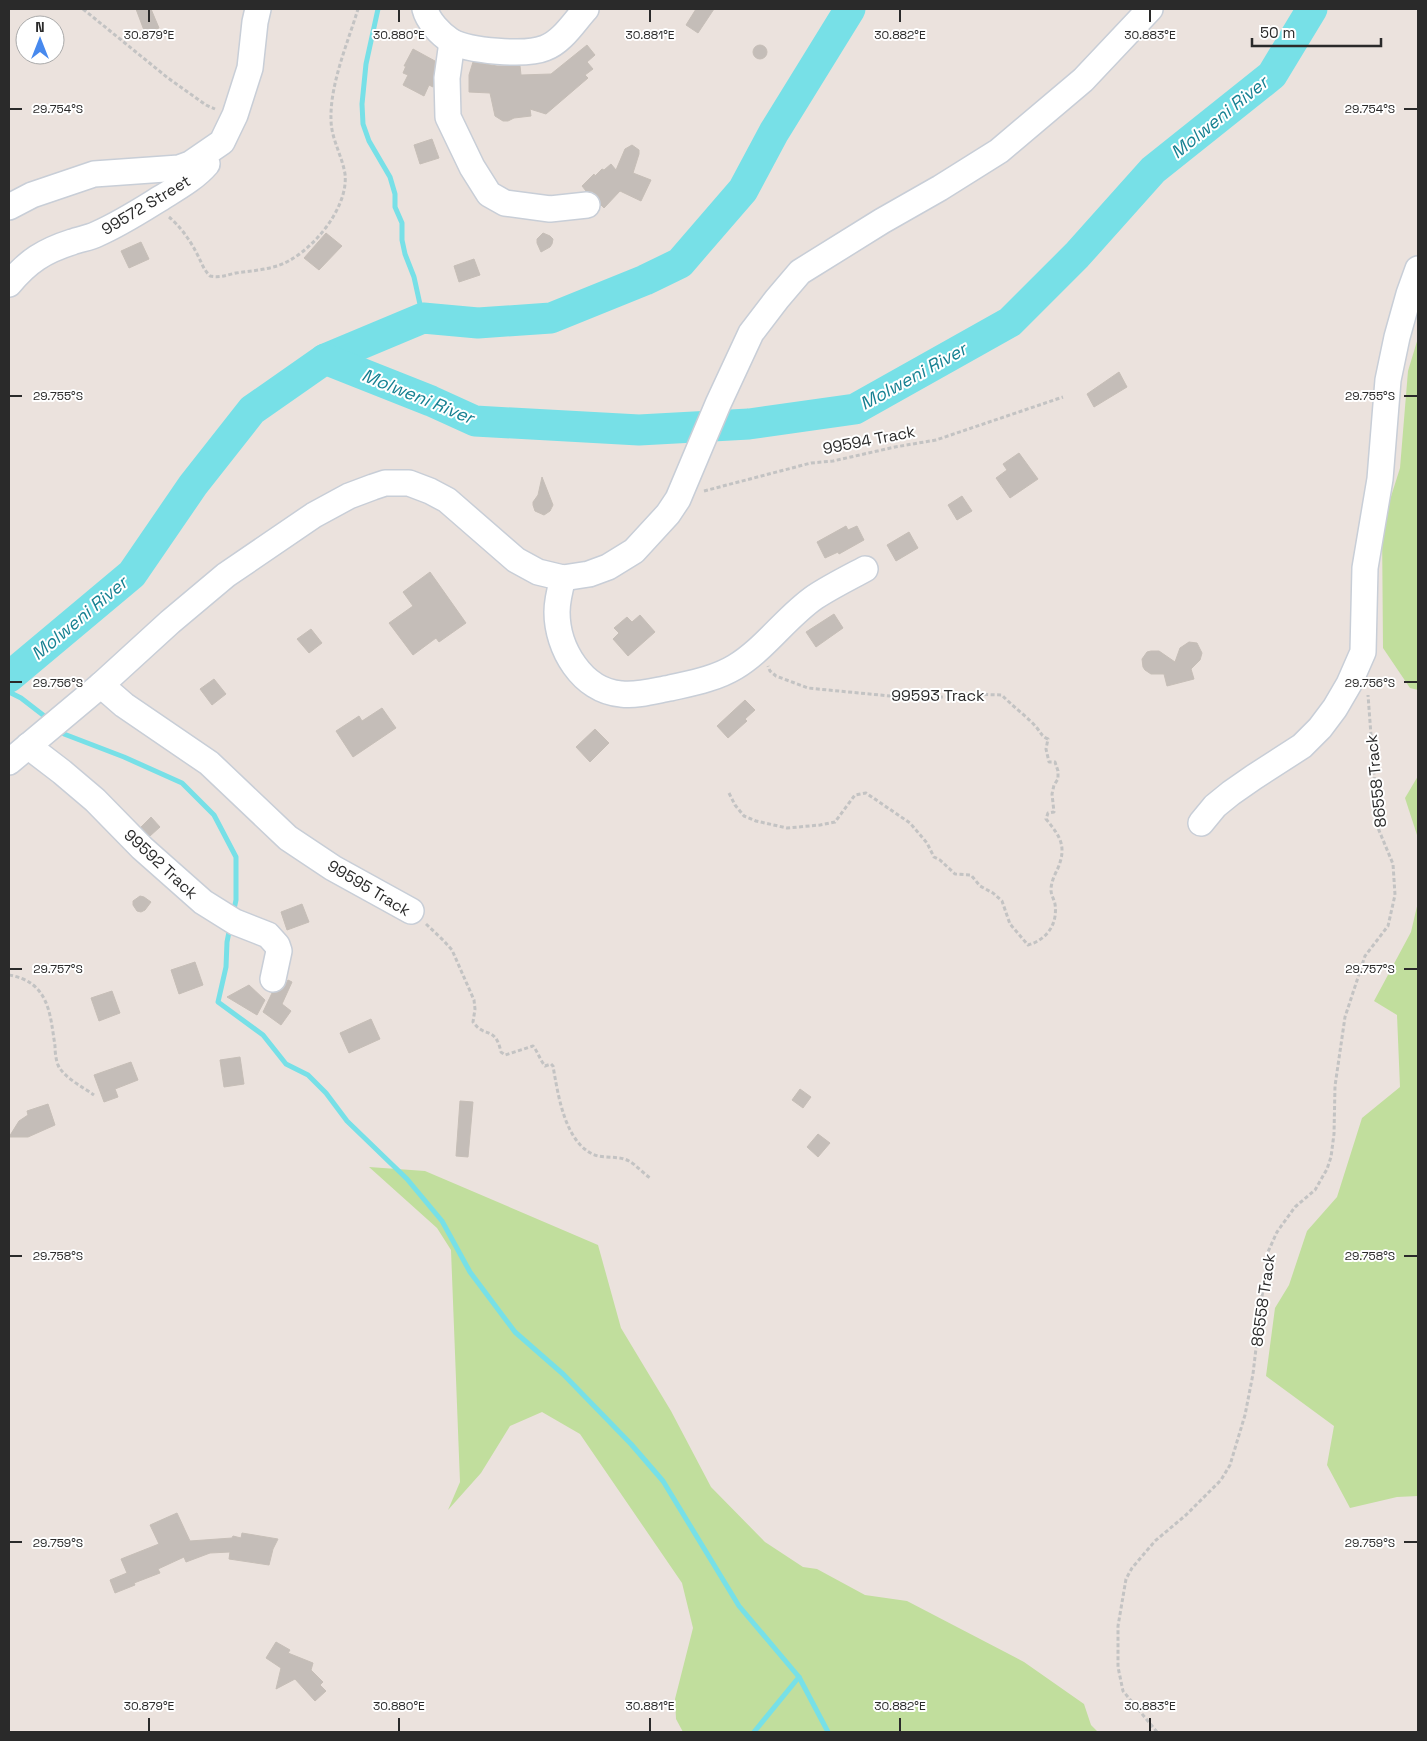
<svg xmlns="http://www.w3.org/2000/svg" width="1427" height="1741" font-family="'Space Grotesk',sans-serif">
<rect width="100%" height="100%" fill="#ebe2dd"/>
<g fill="#c1de9d">
<path d="M1418,338V690L1410,688L1383,648L1382,525L1400,468L1408,371Z"/>
<path d="M1418,776V838L1405,798Z"/>
<path d="M1418,902V1496L1397,1497L1350,1508L1327,1465L1334,1426L1266,1376L1275,1308L1289,1285L1307,1231L1337,1197L1362,1118L1400,1087L1397,1015L1374,1001L1411,932Z"/>
<path d="M369,1167L425,1171L598,1245L621,1328L671,1411L711,1487L765,1542L803,1567L817,1569L865,1595L907,1601L1024,1662L1084,1704L1091,1725L1098,1732H683L676,1719L675,1699L693,1628L682,1583L580,1434L542,1412L510,1426L481,1473L448,1510L460,1482L451,1250L437,1228Z"/>
</g>
<g fill="none" stroke-linecap="round" stroke-linejoin="round">
<g stroke="#77e0e7" stroke-width="5">
<path d="M378,9L366,64L362,104L363,124L369,141L390,177L395,194V207L402,223V240L405,254L414,277L423,318"/>
<path d="M9,692L21,698L43,715"/>
<path d="M64,734L124,757L182,783L214,815L236,857V900L233,914"/>
<path d="M230,927L227,942L226,967L218,1002L263,1035L286,1064L308,1075L326,1093L347,1121L407,1179L442,1221L470,1272L515,1332L563,1374L631,1444L663,1481L739,1606L799,1677L828,1732"/>
<path d="M754,1732L799,1677"/>
</g>
<g stroke="#77e0e7" stroke-width="31">
<path d="M325,359L423,318L478,323L551,318L645,280L680,263L743,190L774,132L850,9"/>
<path d="M9,677L132,574L193,485L252,410L325,359L431,401L475,421L639,430L749,424L855,409L1010,322L1077,255L1153,170L1272,75L1312,9"/>
</g>
</g>
<g fill="#c4bdb8" stroke="#c6beb7">
<path d="M136,9H151L159,28L145,33Z"/>
<path d="M696,9H714L698,33L686,25Z"/>
<circle cx="760" cy="52" r="7"/>
<path d="M587,45L595,55L587,62L593,69L585,75L588,78L546,114L530,109L531,116L514,118L508,121H503L495,116L490,93L469,92V75L473,62L497,66H520L521,75L551,74Z"/>
<path d="M413,49L435,61L433,87L429,85L424,96L403,85L408,75L403,73L406,66H404Z"/>
<path d="M432,139L439,158L420,164L414,145Z"/>
<path d="M632,145L639,150V154L633,173L651,180L641,201L620,191L604,208L601,205L598,196L593,192L586,191L582,186L594,174L595,176L602,169L604,170L611,164L616,170L625,149Z"/>
<path d="M326,233L342,246L319,270L304,258Z"/>
<path d="M543,233L550,236L553,239L552,244L550,247L541,252L537,243V239Z"/>
<path d="M141,242L149,259L129,268L121,251Z"/>
<path d="M474,259L480,275L459,282L454,266Z"/>
<path d="M1119,372L1127,387L1094,407L1087,394Z"/>
<path d="M1019,453L1038,479L1010,498L996,478L1007,470L1003,464Z"/>
<path d="M542,477L553,505L550,511L544,515L535,511L533,505V502L538,495Z"/>
<path d="M962,496L972,511L957,520L948,505Z"/>
<path d="M846,526L848,530L857,526L864,540L839,554L838,552L825,558L817,542Z"/>
<path d="M909,532L918,548L896,561L887,545Z"/>
<path d="M430,572L466,623L439,642L436,638L413,655L389,623L413,606L403,592Z"/>
<path d="M834,614L843,628L816,647L806,632Z"/>
<path d="M640,615L655,632L628,656L613,639L619,633L614,628L627,617L632,622Z"/>
<path d="M311,629L322,643L309,653L297,639Z"/>
<path d="M1189,642L1197,643L1202,653L1200,660L1191,669L1194,679L1167,686L1164,674H1151L1145,670L1143,667L1142,659L1147,652L1151,651H1159L1175,662L1180,648Z"/>
<path d="M214,679L226,694L212,705L200,689Z"/>
<path d="M745,700L755,710L745,719L747,721L728,738L717,726Z"/>
<path d="M382,708L396,728L353,757L336,731L359,716L362,721Z"/>
<path d="M595,729L609,743L590,762L576,747Z"/>
<path d="M151,817L160,827L150,836L141,827Z"/>
<path d="M140,896L144,897L151,902L145,910L141,912L137,911L133,905V901Z"/>
<path d="M302,904L309,922L287,930L281,912Z"/>
<path d="M195,962L203,985L179,994L171,970Z"/>
<path d="M288,980L292,982L282,1004L291,1011L281,1025L263,1012L272,993L278,992L283,989Z"/>
<path d="M249,985L265,1000L257,1015L227,997Z"/>
<path d="M112,991L120,1013L99,1021L91,998Z"/>
<path d="M371,1019L380,1039L349,1053L340,1033Z"/>
<path d="M240,1057L244,1084L224,1087L220,1060Z"/>
<path d="M131,1062L138,1080L115,1089L118,1097L104,1102L94,1075Z"/>
<path d="M800,1089L811,1097L803,1108L792,1100Z"/>
<path d="M460,1101L473,1102L468,1157L456,1156Z"/>
<path d="M48,1104L55,1125L28,1137H9L19,1121L28,1115L27,1111Z"/>
<path d="M818,1134L830,1143L818,1157L807,1147Z"/>
<path d="M177,1513L190,1541L232,1538L233,1536L241,1538L242,1533L278,1539L273,1549L269,1565L229,1559L230,1552L210,1553L186,1562L184,1557L158,1569L160,1573L134,1583L135,1585L115,1593L110,1580L127,1573L121,1559L159,1544L150,1525Z"/>
<path d="M276,1642L290,1650L288,1653L313,1663L311,1670L323,1682L320,1685L326,1691L315,1701L295,1679L276,1689L281,1668L266,1658Z"/>
</g>
<g fill="none" stroke-linecap="round" stroke-linejoin="round">
<defs>
<g id="minor">
<path d="M425,9C428,21 440,34 451,41C468,51 526,56 545,48C562,42 574,22 586,9"/>
<path d="M452,42L447,78L448,117L472,167L489,194L505,203L550,209L587,205"/>
<path d="M9,207L32,195L94,174L179,168L190,164L222,142L235,115L250,68L255,22L258,9"/>
<path d="M9,284C28,261 44,251 72,242C80,239 89,238 97,234C120,224 140,211 161,198C177,188 195,178 207,164"/>
<path d="M563,578C560,589 557,601 557,612C557,648 582,691 621,694C637,696 654,691 670,688C692,683 715,679 735,667C765,649 786,617 815,597C830,587 848,578 865,569"/>
<path d="M101,685L124,705L209,763L288,838L333,868L411,911"/>
<path d="M28,746L62,772L95,800L142,848L203,902L235,922L268,935L277,945L279,951L273,979"/>
<path d="M9,762L101,685L170,622L226,575L314,515L349,496L373,487L385,483H409L430,491L447,500L516,560L538,572L563,578L589,574L608,567L634,551L668,514L678,499L718,404L751,333L777,299L800,272L882,221L940,188L999,151L1083,80L1150,9"/>
<path d="M1201,823L1215,806L1231,793L1254,777L1302,746L1320,728L1335,708L1349,684L1363,652L1365,568L1380,479L1388,380L1397,337L1409,294L1418,269"/>
</g>
</defs>
<use href="#minor" stroke="#c8ced7" stroke-width="28"/>
<g stroke="#c3c3c3" stroke-width="3" stroke-dasharray="4 2.5" stroke-linecap="butt">
<path d="M83,9L168,78L206,105L215,109"/>
<path d="M169,217C179,225 190,240 196,252C201,261 203,269 210,276C220,278 227,275 236,273C250,271 264,270 277,266C309,256 349,209 345,174C342,155 331,139 331,119C330,84 348,42 358,9"/>
<path d="M704,491L811,463L833,461L895,447L936,440L1063,397"/>
<path d="M729,793L735,805L744,816L756,821L787,828L820,825L835,822L855,795L866,793L910,823L927,843L934,857L940,860L955,874L971,875L980,886L993,893L1002,901L1010,924L1028,945C1046,940 1058,925 1055,904C1054,899 1051,895 1051,890C1051,882 1055,874 1058,868C1067,846 1060,836 1046,819L1048,813L1054,812L1052,794L1054,785L1058,779V771L1055,762H1049L1046,749L1048,739C1042,737 1041,733 1037,728C1028,717 1013,707 1002,695L966,694L947,697H900L808,688L776,676L770,671L768,666"/>
<path d="M426,924L444,941L452,950L474,1000L475,1009L473,1022C485,1039 495,1025 501,1052L505,1055L533,1046C538,1052 540,1060 545,1066L551,1064L553,1066C558,1094 565,1147 598,1156C608,1158 620,1156 629,1161C636,1165 643,1173 650,1178"/>
<path d="M9,975C49,982 50,1013 55,1046C55,1052 56,1060 58,1065C64,1078 83,1087 94,1095"/>
<path d="M1157,1732L1123,1691L1118,1667V1626L1126,1579L1132,1568L1155,1541L1186,1515L1221,1480L1230,1465L1245,1415L1253,1374L1267,1254L1277,1232L1295,1207L1315,1190L1327,1169L1331,1157L1334,1134L1335,1086L1345,1017L1365,956L1388,926L1395,895L1393,864L1378,828L1368,695"/>
</g>
<use href="#minor" stroke="#fff" stroke-width="25"/>
</g>
<path fill="none" stroke="#2a2a2a" stroke-width="2" d="M149,10V22M399,10V22M650,10V22M900,10V22M1150,10V22M10,109H22M1404,109H1417M10,396H22M1404,396H1417M10,682H22M1404,682H1417M10,969H22M1404,969H1417M10,1256H22M1404,1256H1417M10,1542H22M1404,1542H1417M149,1718V1731M399,1718V1731M650,1718V1731M900,1718V1731M1150,1718V1731"/>
<g text-anchor="middle" dominant-baseline="central" stroke-width="4" stroke-linejoin="round" paint-order="stroke">
<g font-size="16" fill="#2a2a2a" stroke="#fff">
<text transform="translate(146 205) rotate(-31)">99572 Street</text>
<text transform="translate(869 440) rotate(-11)">99594 Track</text>
<text x="938" y="695">99593 Track</text>
<text transform="translate(1376 781) rotate(-96)">86558 Track</text>
<text transform="translate(161 864) rotate(43)">99592 Track</text>
<text transform="translate(369 888) rotate(31)">99595 Track</text>
<text transform="translate(1263 1300) rotate(-82)">86558 Track</text>
</g>
<g font-size="18" font-style="italic" fill="#168192" stroke="#fff">
<text transform="translate(1219 117) rotate(-39)">Molweni River</text>
<text transform="translate(913 376) rotate(-29)">Molweni River</text>
<text transform="translate(418 396) rotate(22)">Molweni River</text>
<text transform="translate(79 618) rotate(-40)">Molweni River</text>
</g>
</g>
<g font-size="12" text-anchor="middle" fill="#2a2a2a" stroke="#fff" stroke-width="4" stroke-linejoin="round" paint-order="stroke">
<text x="149" y="39">30.879°E</text>
<text x="399" y="39">30.880°E</text>
<text x="650" y="39">30.881°E</text>
<text x="900" y="39">30.882°E</text>
<text x="1150" y="39">30.883°E</text>
<text x="58" y="113">29.754°S</text>
<text x="1370" y="113">29.754°S</text>
<text x="58" y="400">29.755°S</text>
<text x="1370" y="400">29.755°S</text>
<text x="58" y="687">29.756°S</text>
<text x="1370" y="687">29.756°S</text>
<text x="58" y="973">29.757°S</text>
<text x="1370" y="973">29.757°S</text>
<text x="58" y="1260">29.758°S</text>
<text x="1370" y="1260">29.758°S</text>
<text x="58" y="1547">29.759°S</text>
<text x="1370" y="1547">29.759°S</text>
<text x="149" y="1710">30.879°E</text>
<text x="399" y="1710">30.880°E</text>
<text x="650" y="1710">30.881°E</text>
<text x="900" y="1710">30.882°E</text>
<text x="1150" y="1710">30.883°E</text>
</g>
<rect width="1427" height="1741" fill="none" stroke="#2a2a2a" stroke-width="20"/>
<g transform="translate(40 40)"><circle r="24" fill="#ffffff" stroke="#aaaaaa"/>
<path d="M0-4L9 19L0 12L-9 19Z" fill="#4789ee"/>
<text y="-8" font-size="14" font-weight="bold" text-anchor="middle" fill="#2a2a2a">N</text>
</g>
<path d="M1252 38v8h129v-8" fill="none" stroke="#2a2a2a" stroke-width="2.5"/>
<text x="1260" y="38" font-size="15" fill="#2a2a2a" stroke="#ffffff" stroke-width="4" paint-order="stroke">50 m</text>
</svg>
